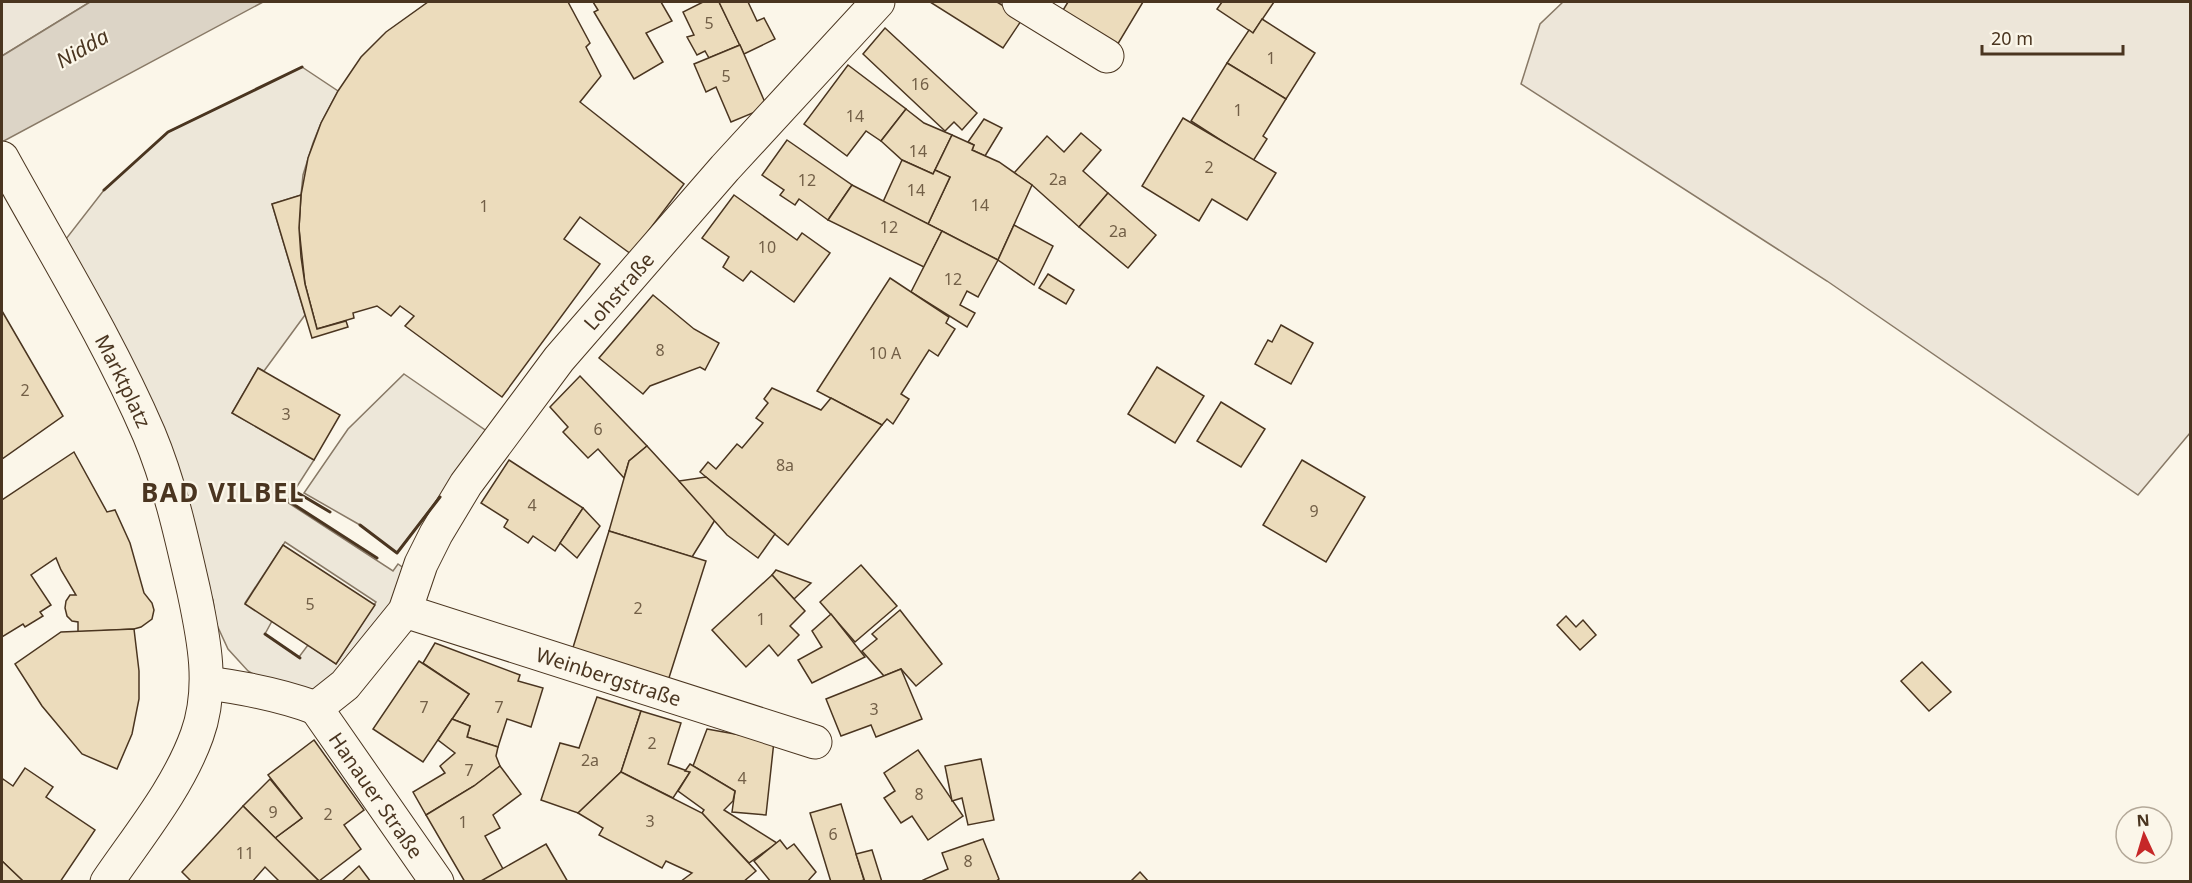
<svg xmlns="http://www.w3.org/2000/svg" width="2192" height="883" font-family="'Noto Sans',sans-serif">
<rect width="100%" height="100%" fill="#fbf6e9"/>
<g fill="#ede6d9" stroke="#887966" stroke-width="1.5">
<path d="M2,2H90L2,56Z"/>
<path d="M1563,2H2190V433L2138,495L1827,281L1521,84L1540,24Z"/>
</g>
<g fill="#ede7d9" stroke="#887966" stroke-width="1.5" fill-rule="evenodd">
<path d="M302,67L338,91L321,123L313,143L303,175L301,195L272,204L305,315L264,371L258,368L232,413L314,460L287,502L393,571L398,564L412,574L325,693L276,687L248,671L228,649L216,623L213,600L62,244L104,190L168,132ZM285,542L376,602L336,664L308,645L299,657L265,634L272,621L245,603Z"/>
<path d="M404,374L488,432L397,553L360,525L304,493L348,429Z"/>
</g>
<path fill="#dcd4c6" stroke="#887966" stroke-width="1.5" d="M90,2H263L2,142V56Z"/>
<g fill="#ecdcbc" stroke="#4a3520" stroke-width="1.5">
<path d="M428,2H568L590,43L586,47L601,76L580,102L684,184L631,254L580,217L564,239L600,264L502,397L405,326L414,316L400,306L391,316L377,306L353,313L354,318L317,329L305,284L299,228L301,195L308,158L321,123L338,91L361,57L386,32Z"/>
<path d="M593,2H661L672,21L646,33L663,62L634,79L594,12L598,10Z"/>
<path d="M703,2H719L740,45L709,58L705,51L697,55L687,37L694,35L683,12Z"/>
<path d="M719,2H748L757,21L764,18L775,39L744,54Z"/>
<path d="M930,2H997L1023,18L1003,48Z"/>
<path d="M1068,2H1143L1116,47L1060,15Z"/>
<path d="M1222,2H1274L1253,33L1217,9Z"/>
<path d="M1262,19L1315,53L1286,99L1227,63L1249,30L1253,33Z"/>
<path d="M885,28L977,113L962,130L954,122L945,131L863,54Z"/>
<path d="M740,45L767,107L731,122L716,87L706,92L694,64Z"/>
<path d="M1227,63L1286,99L1263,136L1267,139L1253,161L1191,121Z"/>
<path d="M848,65L906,109L881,141L866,131L847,156L804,124Z"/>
<path d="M906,109L924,123L952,135L933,174L902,160L881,141Z"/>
<path d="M1183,118L1276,173L1247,220L1212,199L1199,221L1142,186Z"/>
<path d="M984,119L1002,128L985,156L972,150L974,145L968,142Z"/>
<path d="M1081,133L1101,150L1083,171L1108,193L1079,227L1032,185L1014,173L1047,136L1064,152Z"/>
<path d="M952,135L974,145L972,150L999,162L1032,185L998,260L928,224L950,177L935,170Z"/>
<path d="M787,140L852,185L828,220L799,199L795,205L780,195L784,190L762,175Z"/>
<path d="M902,160L933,174L935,170L950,177L928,224L883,202Z"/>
<path d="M852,185L942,231L924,267L828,220Z"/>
<path d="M1108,193L1156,235L1128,268L1079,227Z"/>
<path d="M301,195L299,228L301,257L305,284L317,329L346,321L348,327L312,338L272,204Z"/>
<path d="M734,195L797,240L802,233L830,253L794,302L751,271L743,281L723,267L729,257L702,238Z"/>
<path d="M1014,225L1053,246L1034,285L998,260Z"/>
<path d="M942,231L998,260L978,297L967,291L960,305L975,313L967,327L911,292Z"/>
<path d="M1048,274L1074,290L1066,304L1039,288Z"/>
<path d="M890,278L949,317L946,323L955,329L938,356L929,350L901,394L909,399L893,424L887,419L882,425L817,391Z"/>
<path d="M653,295L694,329L719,343L705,370L700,367L650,386L643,394L599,358Z"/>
<path d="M2,311L63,416L2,459Z"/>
<path d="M1281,325L1313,343L1291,384L1255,364L1268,340L1272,342Z"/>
<path d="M1157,367L1204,396L1175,443L1128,414Z"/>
<path d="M258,368L340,415L314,460L232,413Z"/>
<path d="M580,376L647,446L629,461L624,478L598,449L588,458L563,432L568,427L550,407Z"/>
<path d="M772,388L821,410L831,398L882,425L788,545L700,472L708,462L716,469L737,444L742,448L763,423L756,418L768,403L764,399Z"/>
<path d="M1221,402L1265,429L1241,467L1197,441Z"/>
<path d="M647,446L715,520L692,557L609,531L629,461Z"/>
<path d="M74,452L107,512L115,510L130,543L144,593L152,603L154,610L152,619L141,627L134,629L78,632V622L72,621L67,616L65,608L66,601L70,595H76L61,570L56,558L31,575L51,605L40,612L43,616L25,627L23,624L2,637V500Z"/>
<path d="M509,460L583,508L555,551L533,536L528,543L504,527L508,520L481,503Z"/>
<path d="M1302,460L1365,497L1326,562L1263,525Z"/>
<path d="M706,477L775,534L758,558L727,535L679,481Z"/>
<path d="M583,508L600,526L577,558L560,543Z"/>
<path d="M609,531L706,561L667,684L571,654Z"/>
<path d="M283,545L375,605L336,664L245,604Z"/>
<path d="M861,565L897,606L855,642L820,602Z"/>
<path d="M776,570L811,583L794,599L772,575Z"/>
<path d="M772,575L805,611L790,626L799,635L778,656L769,645L746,667L712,630Z"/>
<path d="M900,610L942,664L916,686L901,669L884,676L862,651L877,639L872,634Z"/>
<path d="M831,614L865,657L812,683L798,660L822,647L812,631Z"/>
<path d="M1566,616L1576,627L1583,620L1596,635L1580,650L1557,625Z"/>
<path d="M134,629L139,671V699L132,734L117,769L82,754L42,706L15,664L61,632Z"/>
<path d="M435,643L520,675L518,681L543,688L531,727L507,719L498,747L467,737L470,726L452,719L469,694L423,663Z"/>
<path d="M419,661L469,694L423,762L373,729Z"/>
<path d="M1922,662L1951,692L1929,711L1901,681Z"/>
<path d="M901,669L922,719L876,737L871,725L841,736L826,699Z"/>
<path d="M597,697L641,711L621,772L578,813L541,800L560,743L579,748Z"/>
<path d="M641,711L681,723L668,764L690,772L673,798L621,772Z"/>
<path d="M452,719L470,726L467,737L498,747L496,756L500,766L474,786L426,815L413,792L445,773L440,766L455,753L438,740Z"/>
<path d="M707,729L774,741L766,815L732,812L735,791L693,766Z"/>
<path d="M314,740L364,810L344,825L361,849L319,881L275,838L302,818L268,775Z"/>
<path d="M918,750L963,816L928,840L912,816L901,823L884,798L895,791L884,773Z"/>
<path d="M981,759L994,820L968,825L962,798L952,801L945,766Z"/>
<path d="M690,764L735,791L733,801L724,810L777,843L749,863L702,813L704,810L678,791L690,772L685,771Z"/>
<path d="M500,766L521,794L493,815L500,828L485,836L503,869L481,882H465L426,815L474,786Z"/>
<path d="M25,768L53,787L46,797L95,830L60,882H24L2,861V781L3,779L13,786Z"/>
<path d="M621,772L702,813L756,871L743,882H680L692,873L666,861L662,868L599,835L603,828L578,813Z"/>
<path d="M270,779L302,818L275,838L243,806Z"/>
<path d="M841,804L864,880L857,882H831L810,813Z"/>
<path d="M243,806L319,881L318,882H280L265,867L252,882H192L182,872Z"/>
<path d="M983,839L999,879L995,882H924L923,880L948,869L942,853Z"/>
<path d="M780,840L787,849L794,844L816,872L807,882H771L754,861Z"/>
<path d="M546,844L568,882H481V881Z"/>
<path d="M872,850L882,882H865L856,854Z"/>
<path d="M2,861L24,882H2Z"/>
<path d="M359,866L371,882H341Z"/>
<path d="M1140,872L1149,882H1130Z"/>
</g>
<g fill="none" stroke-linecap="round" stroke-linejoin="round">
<defs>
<g id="street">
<path d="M1019,2L1107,56"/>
<path id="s1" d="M2,158C52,249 108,339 149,434C170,484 182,539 194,592C204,639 214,688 197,735C178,788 139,835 107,882"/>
<path id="s2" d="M405,611L815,742"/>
<path d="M208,683C245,688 281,695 316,708"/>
<path id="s3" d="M316,708L345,685L405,611L421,564L436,534L466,484L559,359L725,168L878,2"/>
<path id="s4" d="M316,708L437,882"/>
</g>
</defs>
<use href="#street" stroke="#4a3520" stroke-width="35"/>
<use href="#street" stroke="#fbf6e9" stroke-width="33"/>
<g stroke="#4a3520" stroke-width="3">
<path d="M104,190L168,132L302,67"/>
<path d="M298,493L330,512"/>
<path d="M290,502L377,558"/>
<path d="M360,525L397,553L440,497"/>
<path d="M265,634L300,658"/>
</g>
</g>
<g text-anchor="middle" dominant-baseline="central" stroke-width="4.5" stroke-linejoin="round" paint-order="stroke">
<g font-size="16" fill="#725f47">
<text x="709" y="23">5</text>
<text x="1271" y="58">1</text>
<text x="726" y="76">5</text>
<text x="920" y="84">16</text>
<text x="1238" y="110">1</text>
<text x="855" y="116">14</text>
<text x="918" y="151">14</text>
<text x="1209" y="167">2</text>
<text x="1058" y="179">2a</text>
<text x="807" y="180">12</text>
<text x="916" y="190">14</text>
<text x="980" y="205">14</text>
<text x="484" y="206">1</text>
<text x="889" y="227">12</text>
<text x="1118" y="231">2a</text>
<text x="767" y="247">10</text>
<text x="953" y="279">12</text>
<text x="660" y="350">8</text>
<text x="885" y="353">10 A</text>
<text x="25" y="390">2</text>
<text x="286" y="414">3</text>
<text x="598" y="429">6</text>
<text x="785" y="465">8a</text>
<text x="532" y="505">4</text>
<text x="1314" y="511">9</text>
<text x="310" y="604">5</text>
<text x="638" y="608">2</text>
<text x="761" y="619">1</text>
<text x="424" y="707">7</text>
<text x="499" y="707">7</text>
<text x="874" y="709">3</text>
<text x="652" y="743">2</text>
<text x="590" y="760">2a</text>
<text x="469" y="770">7</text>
<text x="742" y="778">4</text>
<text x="919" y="794">8</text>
<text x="273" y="812">9</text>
<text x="328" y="814">2</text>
<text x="650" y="821">3</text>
<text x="463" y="822">1</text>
<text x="833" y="834">6</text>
<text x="245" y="853">11</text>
<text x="968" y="861">8</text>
</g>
<g font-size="20" fill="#4a3520" stroke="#fbf6e9">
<text stroke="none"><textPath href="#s3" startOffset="520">Lohstraße</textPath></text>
<text stroke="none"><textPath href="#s1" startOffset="254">Marktplatz</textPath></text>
<text stroke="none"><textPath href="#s2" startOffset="214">Weinbergstraße</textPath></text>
<text stroke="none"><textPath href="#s4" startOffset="106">Hanauer Straße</textPath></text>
</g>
<g font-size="21" font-style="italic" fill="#4a3520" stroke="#fbf6e9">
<text transform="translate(82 48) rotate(-30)">Nidda</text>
</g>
<g font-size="26" font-weight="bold" letter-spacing="1.5" fill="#4a3520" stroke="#fbf6e9">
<text x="223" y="492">BAD VILBEL</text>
</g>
</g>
<rect width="2192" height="883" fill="none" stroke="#4a3520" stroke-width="6"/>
<g transform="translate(2144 835) rotate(356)"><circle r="28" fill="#fbf6e9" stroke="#b4a999" stroke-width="1.5"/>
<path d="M0-4.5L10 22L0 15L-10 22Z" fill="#c62828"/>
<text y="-9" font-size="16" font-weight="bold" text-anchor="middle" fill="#4a3520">N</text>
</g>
<path d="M1982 45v9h141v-9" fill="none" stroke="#4a3520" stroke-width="3"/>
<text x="1991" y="45" font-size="18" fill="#4a3520" stroke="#fbf6e9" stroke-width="4.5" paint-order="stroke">20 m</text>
</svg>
